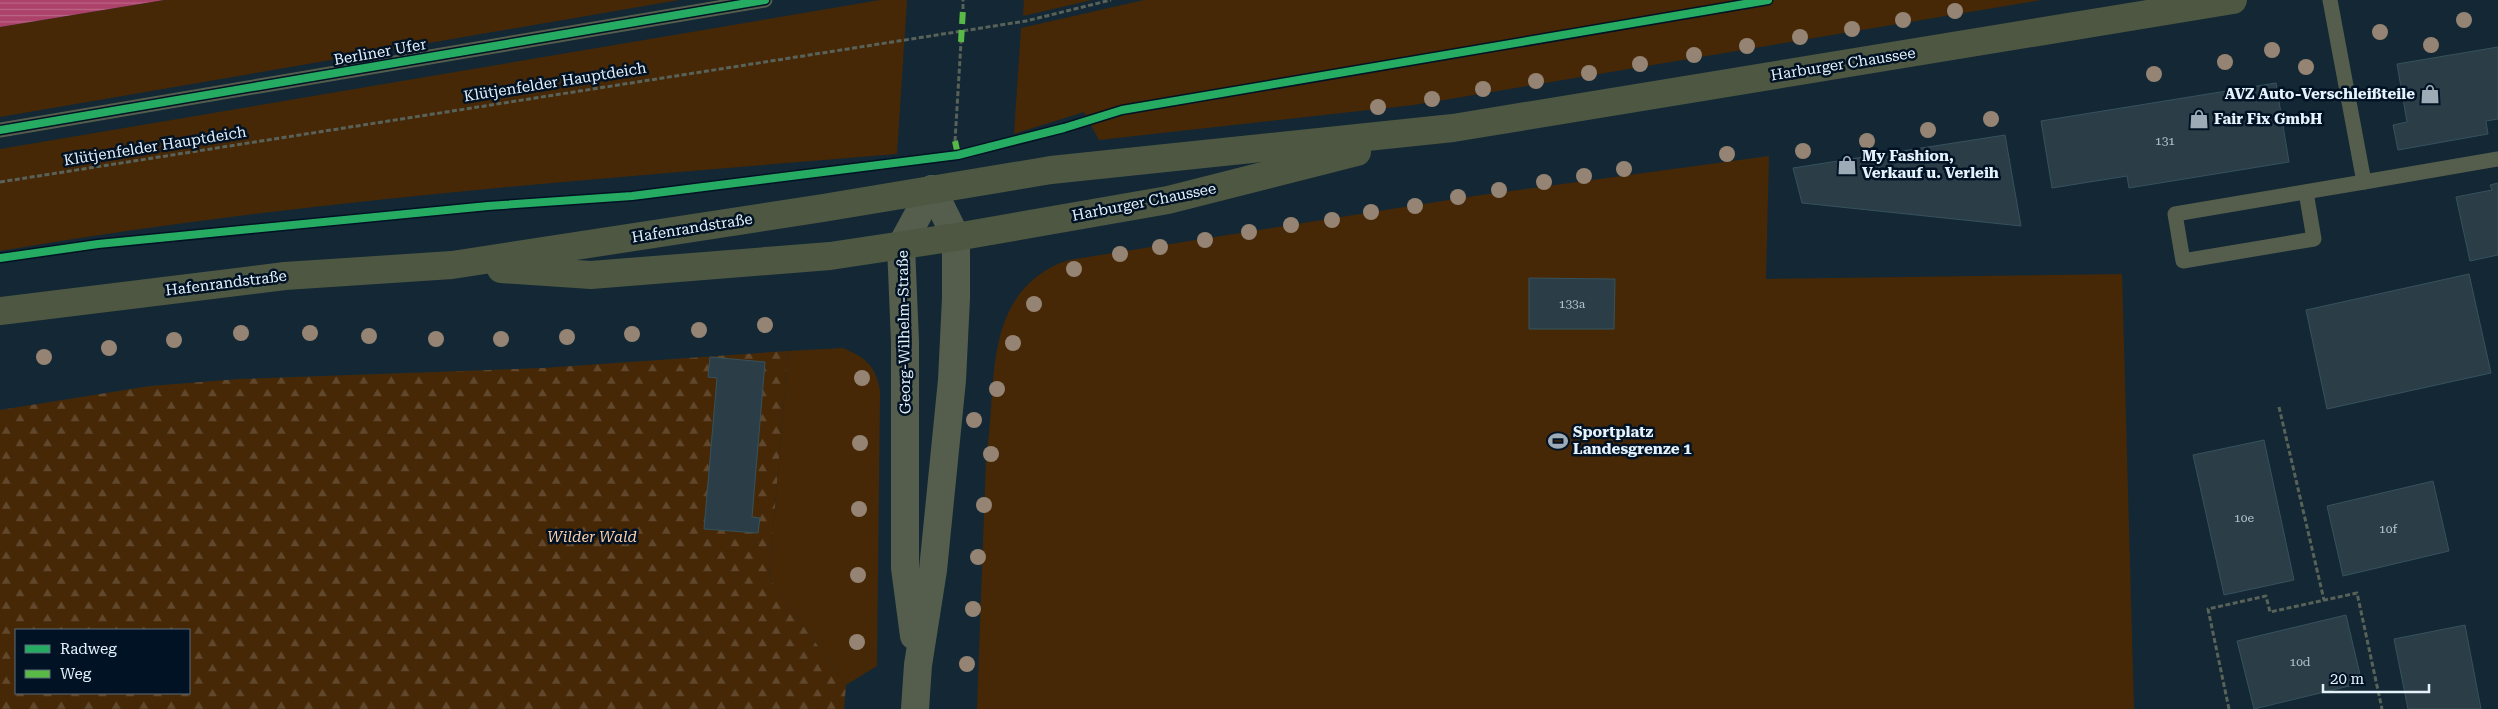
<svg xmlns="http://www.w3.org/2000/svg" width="2498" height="709" font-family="'Roboto Serif',serif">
<defs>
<pattern id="forest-firs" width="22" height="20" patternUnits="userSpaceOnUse" patternTransform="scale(1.25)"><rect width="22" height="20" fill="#462807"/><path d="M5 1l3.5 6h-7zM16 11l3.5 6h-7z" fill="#61482c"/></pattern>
<pattern id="water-rules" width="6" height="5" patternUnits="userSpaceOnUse" patternTransform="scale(1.25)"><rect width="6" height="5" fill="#ac4169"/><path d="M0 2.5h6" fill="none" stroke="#bb6687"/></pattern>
</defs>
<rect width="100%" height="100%" fill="#132834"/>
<g fill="#462807">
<path d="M164,0H679L0,117V27Z"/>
<path d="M880,0H907L897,154C597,179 297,200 0,251V149Z"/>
<path d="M1024,0H1092L1023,16Z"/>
<path d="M1144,0H2041L1414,105L1099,140L1084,112L1014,134L1021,28Z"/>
<path d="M1769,156L1766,279L2122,274L2134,709H977L986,458C998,388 980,298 1060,263C1070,259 1083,258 1094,256L1474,196Z"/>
<path d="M843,348C865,357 876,366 880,391L877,666L846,685L769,578L788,351Z"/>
</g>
<path fill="url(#forest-firs)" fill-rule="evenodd" d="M788,351L769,578L846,685L844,709H0V410L150,386L239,379L543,368ZM16,630H189V693H16Z"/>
<path fill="url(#water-rules)" d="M0,0H164L0,27Z"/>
<g fill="#2b3e47" stroke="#35525c">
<path d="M2498,47V119L2486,121L2488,134L2398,150L2393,125L2407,122L2397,64Z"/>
<path d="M2276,83L2289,162L2129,188L2127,176L2052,188L2041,121Z"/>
<path d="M2005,135L2021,226L1802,203L1793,168Z"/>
<path d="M2498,183V255L2470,261L2456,197L2492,190L2490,185Z"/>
<path d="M2469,274L2491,373L2327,409L2306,310Z"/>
<path d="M1529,278L1615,279L1614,329H1529Z"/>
<path d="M710,357L765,362L752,517L760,518L758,533L704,529L717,378L708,377Z"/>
<path d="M2264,440L2294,580L2224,595L2193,455Z"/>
<path d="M2433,481L2449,551L2343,576L2327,506Z"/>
<path d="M2346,615L2362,683L2254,709L2237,641Z"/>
<path d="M2465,625L2481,709H2408L2394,639Z"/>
</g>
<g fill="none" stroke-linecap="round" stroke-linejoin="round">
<g stroke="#596259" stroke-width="3" stroke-dasharray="5 2.5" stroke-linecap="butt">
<path d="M963,9V0"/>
<path d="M955,141L961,42"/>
<path d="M0,182L1026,21L1111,0"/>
<path d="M2279,407L2324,600"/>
<path d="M2229,709L2208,609L2266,596L2270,612L2357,593L2382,709"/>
</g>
<g stroke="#555e4d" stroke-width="15">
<path d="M2330,0L2364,182L2498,159"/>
<path d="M0,130L765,0"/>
<path d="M2306,192L2314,239L2183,261L2175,214L2364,182"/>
</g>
<g stroke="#555e4d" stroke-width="28">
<path d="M914,636L905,568V342L901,246L932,189"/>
<path d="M915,709L918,665L933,570L952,380L956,298V237L932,189"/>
</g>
<g stroke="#4e5742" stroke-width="28">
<path d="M501,269L591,275L830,256L956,237L1168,200L1357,152"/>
<path d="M0,311L285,276L452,265L823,208L1051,170L1453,128L2233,0"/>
</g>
<g stroke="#58b947" stroke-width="6" stroke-dasharray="12 6" stroke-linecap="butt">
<path d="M961,42L963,9"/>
<path d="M955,141L958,155"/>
</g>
<defs>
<g id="cycleway">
<path d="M0,130L765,0"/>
<path d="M0,258L98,244L488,206L632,196L958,155L1064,128L1122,110L1768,0"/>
</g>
</defs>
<use href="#cycleway" stroke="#001224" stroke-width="11"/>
<use href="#cycleway" stroke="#26ab63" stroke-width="8"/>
</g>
<g fill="#958473">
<circle cx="1955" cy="11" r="8"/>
<circle cx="1903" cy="20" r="8"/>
<circle cx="2464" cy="20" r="8"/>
<circle cx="1852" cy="29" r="8"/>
<circle cx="2380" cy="32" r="8"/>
<circle cx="1800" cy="37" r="8"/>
<circle cx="2431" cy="45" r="8"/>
<circle cx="1747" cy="46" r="8"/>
<circle cx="2272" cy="50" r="8"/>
<circle cx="1694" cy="55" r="8"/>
<circle cx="2225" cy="62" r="8"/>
<circle cx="1640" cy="64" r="8"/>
<circle cx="2306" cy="67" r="8"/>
<circle cx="1589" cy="73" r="8"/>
<circle cx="2154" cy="74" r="8"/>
<circle cx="1536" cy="81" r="8"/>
<circle cx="1483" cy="89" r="8"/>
<circle cx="1432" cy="99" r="8"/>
<circle cx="1378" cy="107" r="8"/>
<circle cx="1991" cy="119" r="8"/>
<circle cx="1928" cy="130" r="8"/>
<circle cx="1867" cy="141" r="8"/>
<circle cx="1803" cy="151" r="8"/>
<circle cx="1727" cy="154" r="8"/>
<circle cx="1624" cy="169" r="8"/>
<circle cx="1584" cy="176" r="8"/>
<circle cx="1544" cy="182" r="8"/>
<circle cx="1499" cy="190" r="8"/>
<circle cx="1458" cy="197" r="8"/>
<circle cx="1415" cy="206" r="8"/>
<circle cx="1371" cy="212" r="8"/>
<circle cx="1332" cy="220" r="8"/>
<circle cx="1291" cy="225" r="8"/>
<circle cx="1249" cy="232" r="8"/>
<circle cx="1205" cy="240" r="8"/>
<circle cx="1160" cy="247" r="8"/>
<circle cx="1120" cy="254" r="8"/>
<circle cx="1074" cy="269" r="8"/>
<circle cx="1034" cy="304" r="8"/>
<circle cx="765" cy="325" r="8"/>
<circle cx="699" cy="330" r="8"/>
<circle cx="241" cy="333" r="8"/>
<circle cx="310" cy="333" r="8"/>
<circle cx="632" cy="334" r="8"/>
<circle cx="369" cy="336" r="8"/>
<circle cx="567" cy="337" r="8"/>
<circle cx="436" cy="339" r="8"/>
<circle cx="501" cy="339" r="8"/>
<circle cx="174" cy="340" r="8"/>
<circle cx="1013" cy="343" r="8"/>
<circle cx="109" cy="348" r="8"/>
<circle cx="44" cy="357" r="8"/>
<circle cx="862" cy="378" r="8"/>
<circle cx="997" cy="389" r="8"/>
<circle cx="974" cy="420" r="8"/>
<circle cx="860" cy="443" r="8"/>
<circle cx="991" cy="454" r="8"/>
<circle cx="984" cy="505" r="8"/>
<circle cx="859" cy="509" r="8"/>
<circle cx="978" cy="557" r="8"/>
<circle cx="858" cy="575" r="8"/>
<circle cx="973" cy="609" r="8"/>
<circle cx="857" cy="642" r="8"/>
<circle cx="967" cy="664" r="8"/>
</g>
<defs>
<symbol id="shop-bare" viewBox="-9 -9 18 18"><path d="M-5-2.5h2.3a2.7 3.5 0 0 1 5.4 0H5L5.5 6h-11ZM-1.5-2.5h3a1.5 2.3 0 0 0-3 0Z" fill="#9cabb6" stroke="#001224" stroke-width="2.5" paint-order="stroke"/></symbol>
<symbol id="stadium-bare" viewBox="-9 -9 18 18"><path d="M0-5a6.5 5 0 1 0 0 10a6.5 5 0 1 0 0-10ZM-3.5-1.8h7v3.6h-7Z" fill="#9cabb6" stroke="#001224" stroke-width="2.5" paint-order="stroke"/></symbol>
</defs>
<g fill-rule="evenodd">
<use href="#shop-bare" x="2416" y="80" width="28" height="28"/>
<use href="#shop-bare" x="2185" y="105" width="28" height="28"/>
<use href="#shop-bare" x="1833" y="151" width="28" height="28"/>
<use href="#stadium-bare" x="1544" y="427" width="28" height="28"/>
</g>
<g text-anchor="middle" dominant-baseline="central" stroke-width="5" stroke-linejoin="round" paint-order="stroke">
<g font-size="12" fill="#b6c5cf">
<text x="2165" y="141">131</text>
<text x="1572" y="304">133a</text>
<text x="2244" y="518">10e</text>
<text x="2388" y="529">10f</text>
<text x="2300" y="662">10d</text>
</g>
<g font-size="15" fill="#e5f2fc" stroke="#001224">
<text transform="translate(380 52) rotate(-10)">Berliner Ufer</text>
<text transform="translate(1843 64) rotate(-9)">Harburger Chaussee</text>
<text transform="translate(555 82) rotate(-9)">Klütjenfelder Hauptdeich</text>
<text transform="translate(155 146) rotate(-9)">Klütjenfelder Hauptdeich</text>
<text transform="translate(1144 202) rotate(-11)">Harburger Chaussee</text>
<text transform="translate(692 228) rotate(-9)">Hafenrandstraße</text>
<text transform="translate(226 283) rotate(-7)">Hafenrandstraße</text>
<text transform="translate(904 332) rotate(-91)">Georg-Wilhelm-Straße</text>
</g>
<g font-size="15" font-weight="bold" fill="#e5f2fc" stroke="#001224" text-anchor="start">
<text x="2415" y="94" text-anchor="end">AVZ Auto-Verschleißteile</text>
<text x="2214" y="119">Fair Fix GmbH</text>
<text x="1862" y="156">My Fashion,<tspan x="1862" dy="17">Verkauf u. Verleih</tspan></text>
<text x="1573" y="432">Sportplatz<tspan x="1573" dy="17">Landesgrenze 1</tspan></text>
</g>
<g font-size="15" font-style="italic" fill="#ffcfa7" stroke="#001224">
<text x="592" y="537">Wilder Wald</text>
</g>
</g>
<rect x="15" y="629" width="175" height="65" fill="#001224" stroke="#5c6c7a"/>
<rect x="25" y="645" width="25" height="8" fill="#26ab63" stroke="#5c6c7a"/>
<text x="60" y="654" font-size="15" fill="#e5f2fc">Radweg</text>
<rect x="25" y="670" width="25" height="8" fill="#58b947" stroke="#5c6c7a"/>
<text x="60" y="679" font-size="15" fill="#e5f2fc">Weg</text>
<path d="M2323 684v8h106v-8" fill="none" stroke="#e5f2fc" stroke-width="2.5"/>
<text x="2330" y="684" font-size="15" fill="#e5f2fc" stroke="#001224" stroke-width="4" paint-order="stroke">20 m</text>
</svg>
